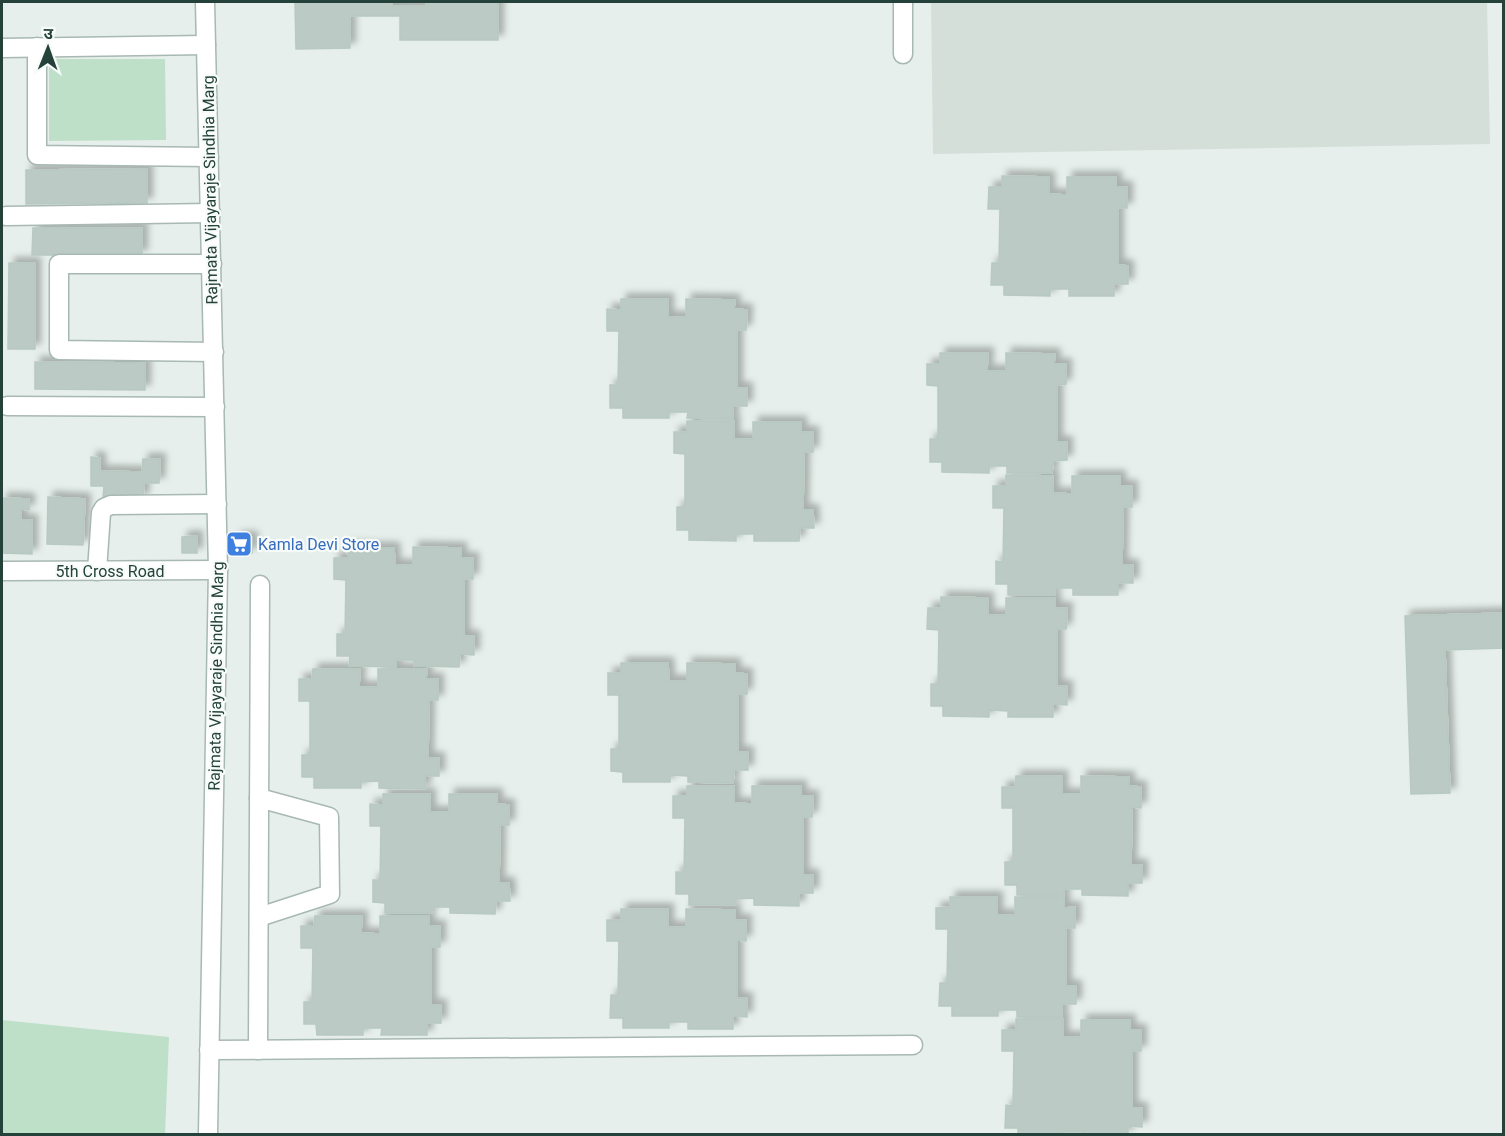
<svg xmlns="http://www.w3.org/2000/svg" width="1505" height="1136" font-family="Roboto,'Noto Sans Devanagari',sans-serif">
<defs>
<filter id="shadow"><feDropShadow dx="5.5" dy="-5.5" stdDeviation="3" flood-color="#0004"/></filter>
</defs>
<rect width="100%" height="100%" fill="#e6efeb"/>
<path fill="#d4dfda" d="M931,2H1487L1490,144L933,154Z"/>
<g fill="#bfe0c8">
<path d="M49,59H165L166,140L49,141Z"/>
<path d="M2,1020L169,1037L165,1134H2Z"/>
</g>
<g fill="#bbcac4" stroke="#b8c9c2" stroke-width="1.5" filter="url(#shadow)">
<path d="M295,2H392V6H427L426,2H498V40H400V16H350V48L296,49Z"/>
<path d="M147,169V203L26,204V170Z"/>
<path d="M1002,176L1049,177V194L1067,195V177H1116V187H1127V208H1118V265L1128,266V284H1114V296H1069V289H1050V296L1004,295V285H991L992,263H999L1000,209H988L989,187H1002Z"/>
<path d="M33,228H142V255H32Z"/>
<path d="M9,263H35V349H8Z"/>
<path d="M621,299H668V317H686V299L735,300L734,309L747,310L746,330H737V388H747V406H733V419L687,418L688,412H669V418H623V408H610V385H618L619,331H607V309L621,310Z"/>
<path d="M940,353H988L987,371H1006V353L1055,354L1054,364H1066V384L1057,385V442H1067V460L1053,461L1052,473H1007V466H989V473L942,472V462H930V439H938V386L927,385V364H940Z"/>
<path d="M35,362L145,363V390L35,389Z"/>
<path d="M687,421H734V439H753V422H801V432H813V452H804L803,510H813L814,528H800L799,541H754V534H736V541L689,540V530H677V507H685V454L674,453V432H687Z"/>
<path d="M91,457L100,458V471L142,472L143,459H160L159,483H144L143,499L103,498L104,486H91Z"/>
<path d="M1006,475L1053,476V493L1072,494V476H1120V486H1132V507H1123L1122,565H1133V583H1118V595H1073V588H1055V595H1008V584H996V561L1003,562L1004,508H993V486H1006Z"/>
<path d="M48,497L85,499L83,545L47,544Z"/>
<path d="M2,498L29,499V510L21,509V520H32V554L2,553Z"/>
<path d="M197,536V553H182V537Z"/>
<path d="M236,537H252V553H237Z"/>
<path d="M347,547L394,548L395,565H413V547L461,548V558H473V579H464V636H474V655L460,654L459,667L414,666V660H396V667L349,666L350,656H337V634H345L346,580L334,579V558H348Z"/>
<path d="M941,597L988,598V615H1006V598H1055V608H1067L1066,629H1057V686H1067V705L1053,704V717H1008V711L989,710V717L943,716V706H931V684H938L939,630L927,629L928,608H941Z"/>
<path d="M1504,613V648L1445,650L1450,793L1411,794L1405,616Z"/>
<path d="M621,663H668L669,681H687V663L735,664V673L747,674V694H738V752H748V770H734L733,783L688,782V776L670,775V782H623V772L611,771V749H619V695H608V673H621Z"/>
<path d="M313,669H360L359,687H378V669H427L426,679H438V700H429L428,758H439V776H425V789L379,788V781L361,782V788H314V777H302V755H310V701H299V679H312Z"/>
<path d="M1016,776H1062V794H1081V776L1129,777V786L1141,787V808L1132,807L1131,865H1142V883H1128V896L1082,895V889H1064V895H1017V885H1005V862H1013V808H1002V787H1015Z"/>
<path d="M687,786H734V803L752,804V786H801V796H813L812,817H803V875H813V893H799V906L754,905V898L735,899V905H689V894H676V872H684L685,818H673V796H687Z"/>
<path d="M383,794H430V812H449V794H497V804L509,805V825H500L499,883H509L510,901H496L495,914L450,913V907H432V913H385V903L373,902V880H380L381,826H370V804L383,805Z"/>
<path d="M950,897H997V915H1015V897H1064V908L1075,907V928H1066V986H1076V1004H1062V1017H1017V1010H998V1016H952V1006H939L940,983H947L948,929H936V908L950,907Z"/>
<path d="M621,909H668V927H686V909L735,910V920H746V941L737,940V998H747V1017L733,1016V1029H688V1022H669V1028H623V1018H610L611,995H618L619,941H607V920H621Z"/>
<path d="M315,916H362L361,933L380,934V916H429V926H440V947H431V1005H441V1023H427V1035H381L382,1028H363V1035H317L316,1024H304V1002H312L313,948H301V926H314Z"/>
<path d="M1016,1019H1063V1037H1081V1020H1130V1030H1141V1051H1132V1108H1142V1127L1128,1126V1134H1083V1132H1064V1134H1018V1128H1005L1006,1105L1013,1106L1014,1051H1002V1030H1016Z"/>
</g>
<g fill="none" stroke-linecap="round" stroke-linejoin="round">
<defs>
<g id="minor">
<path d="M205,2L218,570L208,1134"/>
<path d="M37,47V155L209,157"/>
<path d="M2,48L206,45"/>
<path d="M903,54V2"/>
<path d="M6,216L211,213"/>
<path d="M212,264H59V350L214,352"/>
<path d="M7,406L215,407"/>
<path d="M2,571L218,570"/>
<path d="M97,571L101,513L104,508L111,505L217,504"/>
<path d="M259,917L330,894L329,817L259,798"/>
<path d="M209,1050L913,1045"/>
<path d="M258,1050L260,585"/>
</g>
</defs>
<use href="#minor" stroke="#a8b8b2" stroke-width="21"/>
<use href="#minor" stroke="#fff" stroke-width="18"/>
</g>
<defs>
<symbol id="supermarket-square" viewBox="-11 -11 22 22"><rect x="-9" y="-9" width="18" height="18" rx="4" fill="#3f7fe0" stroke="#f7fbf9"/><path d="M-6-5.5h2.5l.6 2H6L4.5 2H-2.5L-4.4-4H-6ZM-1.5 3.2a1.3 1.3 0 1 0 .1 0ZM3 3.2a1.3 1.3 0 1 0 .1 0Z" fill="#fff"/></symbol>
</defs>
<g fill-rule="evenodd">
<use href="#supermarket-square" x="224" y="529" width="30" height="30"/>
</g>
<g text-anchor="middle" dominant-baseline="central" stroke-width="4.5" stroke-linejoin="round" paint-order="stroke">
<g font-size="16" fill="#24423a" stroke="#f7fbf9">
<text transform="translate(210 190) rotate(-91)">Rajmata Vijayaraje Sindhia Marg</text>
<text x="110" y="571">5th Cross Road</text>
<text transform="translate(216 676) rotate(-89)">Rajmata Vijayaraje Sindhia Marg</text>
</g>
<g font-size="16" fill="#366cbe" stroke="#f7fbf9" text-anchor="start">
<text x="258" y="544">Kamla Devi Store</text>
</g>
</g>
<rect width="1505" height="1136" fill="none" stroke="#24423a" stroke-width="6"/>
<g transform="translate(48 48) rotate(1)" stroke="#f7fbf9" stroke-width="4.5" paint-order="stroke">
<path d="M0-4.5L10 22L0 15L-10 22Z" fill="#24423a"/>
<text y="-9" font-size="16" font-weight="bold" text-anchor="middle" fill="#24423a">उ</text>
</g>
</svg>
